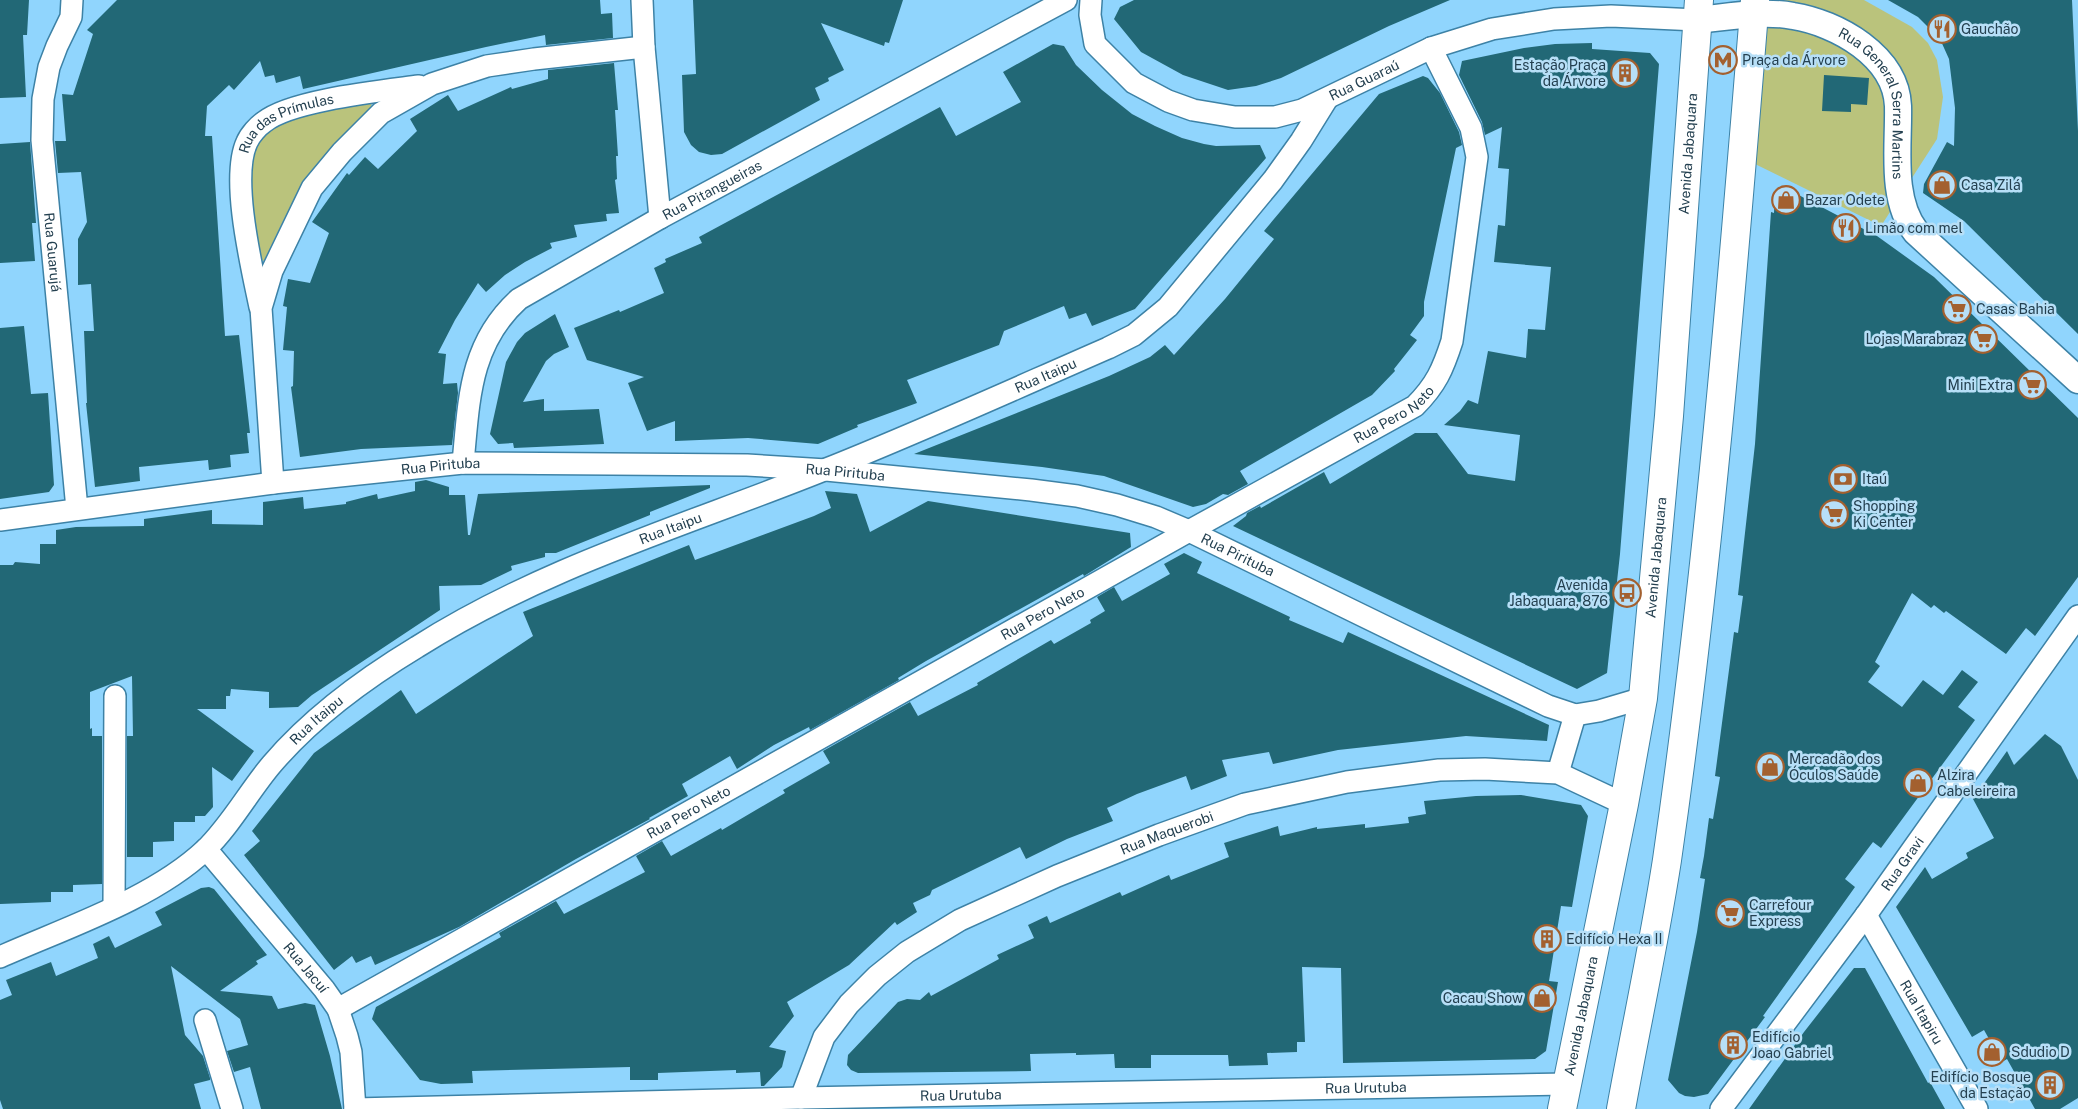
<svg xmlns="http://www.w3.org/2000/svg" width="2078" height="1109" font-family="'Public Sans',sans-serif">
<rect width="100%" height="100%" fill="#90d5fd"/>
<g fill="#bac37c">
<path d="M1770,0H1864L1912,27L1928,43L1937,60L1943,97L1937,139L1881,226L1755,164Z"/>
<path d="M372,102L370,112L317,171L285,217L264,261L254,257L249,158L256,141L271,125L299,113Z"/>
</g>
<g fill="#226876">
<path d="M0,0H29L27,35H23L26,97L0,98Z"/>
<path d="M117,0H600L601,14L612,13L613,38L546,45L545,35L486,47L303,89L300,76L276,83L274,75L265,77L260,61L234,90L229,85L207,106L205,136H212L225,336L239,335L250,433H247L249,453L230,455L231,467L209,470L208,460L139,467L140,481L95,487L86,403H87L84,331H94L91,284L78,285V239L87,222L81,172L58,173L55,141H66L62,94L73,95L93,34L87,30Z"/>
<path d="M693,0H903L889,43L885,42L884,46L821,23L844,70L828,78L829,81L815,88L820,100L722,154L711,155L699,152L691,145L684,132L682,75L696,74Z"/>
<path d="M1134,0H1450L1389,26L1281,78L1256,86L1228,90L1183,75L1141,52L1114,19L1120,7Z"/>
<path d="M1888,0H2072L2078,131V334L1964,221L1923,193L1924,184L1947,142L1954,146L1955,108L1949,59L1940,39L1918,17Z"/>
<path d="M1592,43V49L1650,53L1659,64L1620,554L1607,673L1577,689L1233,526L1246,516L1247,513L1260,506L1261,508L1324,472L1330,484L1415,433H1437L1468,474L1515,481L1520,435L1444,425L1460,411L1468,400L1478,404L1488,351L1526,358L1528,329L1545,330L1551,267L1494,262L1498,225L1505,226L1509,169L1498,168L1502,127L1485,135L1482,122L1459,75L1462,61L1524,48L1555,44Z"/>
<path d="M1053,44L1064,46L1076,65L1102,90L1132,114L1155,126L1182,138L1204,144L1216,146L1260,145L1266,158L1135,309L1092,326L1086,313L1069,319L1064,306L1004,331L999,345L907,380L917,403L857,425L858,427L818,444L748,438L675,441V421L647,431L628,383L644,377L587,360L574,328L619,310L620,312L664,293L654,268L666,262L665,259L702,243L699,237L940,107L956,136L1021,102L1003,72Z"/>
<path d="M614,63L618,110H615L618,156H616L617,179L615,180L619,213L606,214L607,221L574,225L577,237L550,243L552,248L525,262L505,275L486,292L478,283L455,320L438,353L446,354L443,384L457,383L458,393L452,445L361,449L300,457L291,387L293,386L294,351L283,350L287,307L283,306L288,279L310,283L329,233L312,222L347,173L349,175L365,157L378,169L417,131L410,119L448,95L458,111L511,87L512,89L548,79V70Z"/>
<path d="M1824,75L1869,78L1867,105L1851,104V112L1822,111Z"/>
<path d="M1423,76L1428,78L1440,93L1459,132L1462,145L1456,148L1424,302V316L1410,335L1417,340L1394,369L1395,371L1372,395L1240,471L1248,484L1228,495L1223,494L1206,504L1193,507L1104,476L1042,467L914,454L1109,376L1150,357L1165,345L1174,355L1225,299L1274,239L1264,231L1379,94Z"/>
<path d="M30,142L36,223H32L35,261L0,263V144Z"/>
<path d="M1789,190L1877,236L1934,277L2078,418V577L2035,636L2026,628L2006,654L1946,611L1944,613L1934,605L1931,608L1912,593L1875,662L1880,666L1868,682L1902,707L1923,680L1943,695L1962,670L1978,682L1958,707L1975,720L1881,848L1873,842L1845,879L1855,887L1763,1016L1765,1017L1708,1094L1694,1097L1685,1096L1679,1093L1668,1080L1697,932L1705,879L1700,878L1704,856L1709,818L1713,819L1720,777L1715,776L1734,632L1738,633L1743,596L1738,595L1755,444L1771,212L1774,213L1775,192Z"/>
<path d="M555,314L569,347L554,354L546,361L523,402L544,399V411L599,409L604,444L514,448L513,443L498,444L490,434L506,362L517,342L525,333Z"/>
<path d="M24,326L31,394L48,393L54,485L49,492L0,499V328Z"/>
<path d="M426,480L449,487V495H465L468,535H470L478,494L710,485V488L650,512V515L556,553H545V557L511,566L512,570L481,585L439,586L440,610L312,695L298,707L269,708V692L231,689L230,696H226V709H197L254,751L232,781L212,767L213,807L205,816H195V822H174V841L153,842V857H127V736H133L132,676L90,692V729L92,728V736H102V884L73,885V892H51V902L0,904V565H13L15,562L40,564V544H56V530L76,527L144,526V519L212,510V524L263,525V502L303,497L304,509L346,504V502L377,494L378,499L415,491V482Z"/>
<path d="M825,491L857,494L870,532L928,501L1130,533L1131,547L1084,576L1083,574L926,661L898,678L899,680L810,730L809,727L774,745L737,769L730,756L682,784L688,796L649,818L650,819L576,859L459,927L375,965L371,956L356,963L352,956L334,970L244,855L260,841L252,831L314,753L401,690L416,714L533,636L523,612L689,545L695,560L814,516L831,508Z"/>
<path d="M1184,553L1202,562L1197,573L1290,617L1289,620L1343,643L1348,632L1549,725L1547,741L1466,736L1338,750L1273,764L1269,752L1222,760L1227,776L1191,790L1186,776L1137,794L1107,808L1113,821L1067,839L1026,859L1020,847L932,890L930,895L913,903L917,912L897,925L895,922L849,965L787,1002L794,1016L769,1047L786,1051L782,1067L764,1086H761L760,1072L736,1073V1070L658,1073V1080H630V1067L472,1071L473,1083L441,1084L420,1080L372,1019L376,1007L501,937L499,933L556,901L564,914L645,872L636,856L662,841L671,856L721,828L722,830L785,793L783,790L830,763L823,751L910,702L918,716L978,685L977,683L1051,640L1054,644L1091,623L1090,620L1105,611L1097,597L1114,587L1122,601L1170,574L1164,564Z"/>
<path d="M2045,734L2061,746L2078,780V1098L2060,1109H2035L2007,1059L2002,1062L1984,1030L1972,1037L1896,907L1925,867L1932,879L1968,858L1966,853L1994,838L1973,799L2007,751L2014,765Z"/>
<path d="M1521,795L1581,805L1588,816L1572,907L1561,906L1549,981L1558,982L1546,1051L1535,1059L1343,1063L1341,968L1302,967L1305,1042H1297V1052L1267,1053L1268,1065L1229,1066L1228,1055H1151V1068H1115L1114,1054L1076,1055V1053L1030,1054L1031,1071L858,1073L851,1070L847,1065L848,1055L898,1002L907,999L920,1000L929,992L931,996L999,959L997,955L1034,938L1028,925L1047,916L1050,923L1120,892L1122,896L1169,875L1171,880L1229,857L1224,843L1278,826L1280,836L1317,827V829L1365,824V828L1409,823L1408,817L1426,814L1424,801L1476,796Z"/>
<path d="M209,887L214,889L267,955L256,961L258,964L220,991L272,996L278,1009L305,1003L315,1005L330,1056L342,1109H261L250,1067L234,1072L227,1051L248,1045L240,1019L171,966L185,1035L203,1056L210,1078V1080L194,1084L201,1109H3L0,1100V1000L12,995L6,980L51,962L56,976L98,958L93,944L109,936L115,948L162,925L155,912L201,888Z"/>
<path d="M1854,968H1865L1928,1083L1930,1082L1945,1109H1749L1804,1032Z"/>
</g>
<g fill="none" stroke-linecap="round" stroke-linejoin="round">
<defs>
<g id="minor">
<path id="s1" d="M72,0L71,17L57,46L49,67L43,99L42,140L77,509"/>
<path d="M642,0L644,47L660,218"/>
<path id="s2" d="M1091,0L1090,15L1095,44L1134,83L1168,101L1193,110L1235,117H1275L1302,110L1431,48L1492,29L1554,19L1611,16L1697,20"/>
<path id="s3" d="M260,307C252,268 230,178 247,142C250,135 258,126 264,122C291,100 382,91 419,86"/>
<path id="s4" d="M463,463C469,401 469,344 519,299L660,218L1066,0"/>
<path d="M273,483L261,308L272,271L312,188L342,152L381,113L432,84L487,66L534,59L644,47"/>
<path id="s5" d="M0,520L273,483L463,463L747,465L826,470L1031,490L1077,496L1117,505L1156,517L1189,531L1548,706L1575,715L1599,711L1643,698"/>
<path d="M1558,773L1575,715"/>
<path id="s6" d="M206,849L324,989L338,1009L347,1036L351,1052L355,1109"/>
<path d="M114,907L115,696"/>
<path id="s7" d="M1866,915L1977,1109"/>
<path id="s8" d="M0,957C65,928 153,899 205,850C231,825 249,791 272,764C313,716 364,679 417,647C543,567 687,525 824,470C920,432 1014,389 1108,348L1134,335L1168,307L1273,180L1301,141L1327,99"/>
<path id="s9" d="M338,1009L1189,531L1415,406C1436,385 1443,369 1452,341L1477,157L1471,128L1431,48"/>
<path d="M205,1020L232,1109"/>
<path id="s10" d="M801,1098L824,1037L849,1004L877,976L907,952L960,920L1057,876L1159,835L1245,804L1347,782L1439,770L1485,769L1558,773L1624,804"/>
<path id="s11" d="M355,1109L801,1098L1567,1084"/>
<path id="s12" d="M1721,1109L1866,915L2078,616"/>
</g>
<g id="tertiary">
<path id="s13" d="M1697,20C1728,17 1762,10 1793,16C1837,23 1896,56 1898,106C1899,146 1890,199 1916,232L2078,380"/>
</g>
<g id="primary">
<path id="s14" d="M1562,1109L1624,804L1643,698L1669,416L1699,0"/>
<path d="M1621,1109C1636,1026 1654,944 1667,860C1708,575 1732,287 1755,0"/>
</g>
</defs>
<use href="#minor" stroke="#3d82a6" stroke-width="24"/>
<use href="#tertiary" stroke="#3d82a6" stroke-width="29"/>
<use href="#primary" stroke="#3d82a6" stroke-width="30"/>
<use href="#minor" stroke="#fff" stroke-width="21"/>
<use href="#tertiary" stroke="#fff" stroke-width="26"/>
<use href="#primary" stroke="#fff" stroke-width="28"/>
</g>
<defs>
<symbol id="restaurant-ring" viewBox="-11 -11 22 22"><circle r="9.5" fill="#b7dff7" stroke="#a3602f" stroke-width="1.5"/><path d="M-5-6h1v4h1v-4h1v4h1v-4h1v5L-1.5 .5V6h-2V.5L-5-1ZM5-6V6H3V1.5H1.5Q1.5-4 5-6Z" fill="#a3602f"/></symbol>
<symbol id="metro-ring" viewBox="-11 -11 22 22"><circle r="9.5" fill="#b7dff7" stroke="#a3602f" stroke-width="1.5"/><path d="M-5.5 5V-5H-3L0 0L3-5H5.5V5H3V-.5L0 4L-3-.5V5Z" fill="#a3602f"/></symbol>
<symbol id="building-ring" viewBox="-11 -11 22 22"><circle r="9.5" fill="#b7dff7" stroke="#a3602f" stroke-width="1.5"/><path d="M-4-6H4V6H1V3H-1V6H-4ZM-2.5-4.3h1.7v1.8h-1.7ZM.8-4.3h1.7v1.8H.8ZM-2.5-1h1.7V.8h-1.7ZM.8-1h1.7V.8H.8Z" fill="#a3602f"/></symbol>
<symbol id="shop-ring" viewBox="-11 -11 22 22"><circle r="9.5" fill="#b7dff7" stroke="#a3602f" stroke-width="1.5"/><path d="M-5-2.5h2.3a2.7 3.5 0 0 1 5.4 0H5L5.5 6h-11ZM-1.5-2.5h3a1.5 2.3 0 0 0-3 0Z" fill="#a3602f"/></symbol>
<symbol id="supermarket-ring" viewBox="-11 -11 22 22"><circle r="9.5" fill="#b7dff7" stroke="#a3602f" stroke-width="1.5"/><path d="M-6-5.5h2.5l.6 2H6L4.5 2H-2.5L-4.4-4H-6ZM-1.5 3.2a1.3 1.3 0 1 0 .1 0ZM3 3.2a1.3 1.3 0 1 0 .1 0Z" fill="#a3602f"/></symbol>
<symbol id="bank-ring" viewBox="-11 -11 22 22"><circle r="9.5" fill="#b7dff7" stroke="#a3602f" stroke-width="1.5"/><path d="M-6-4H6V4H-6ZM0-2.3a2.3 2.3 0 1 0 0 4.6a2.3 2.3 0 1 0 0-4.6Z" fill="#a3602f"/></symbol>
<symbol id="bus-ring" viewBox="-11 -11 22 22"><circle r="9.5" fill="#b7dff7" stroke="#a3602f" stroke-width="1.5"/><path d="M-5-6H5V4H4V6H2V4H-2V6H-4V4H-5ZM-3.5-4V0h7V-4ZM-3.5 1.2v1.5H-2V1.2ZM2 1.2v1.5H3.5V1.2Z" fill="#a3602f"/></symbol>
</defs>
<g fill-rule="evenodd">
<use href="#restaurant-ring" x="1926" y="13" width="32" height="32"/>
<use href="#metro-ring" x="1707" y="44" width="32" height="32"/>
<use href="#building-ring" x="1609" y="57" width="32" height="32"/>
<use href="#shop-ring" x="1926" y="169" width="32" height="32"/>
<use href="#shop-ring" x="1770" y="184" width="32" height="32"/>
<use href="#restaurant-ring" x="1830" y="212" width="32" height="32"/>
<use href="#supermarket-ring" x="1941" y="293" width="32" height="32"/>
<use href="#supermarket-ring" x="1967" y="323" width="32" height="32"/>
<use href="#supermarket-ring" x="2016" y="369" width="32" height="32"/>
<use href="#bank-ring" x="1827" y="463" width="32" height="32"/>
<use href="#supermarket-ring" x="1818" y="498" width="32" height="32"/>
<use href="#bus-ring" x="1611" y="577" width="32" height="32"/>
<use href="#shop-ring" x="1754" y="751" width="32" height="32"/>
<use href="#shop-ring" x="1902" y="767" width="32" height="32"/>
<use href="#supermarket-ring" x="1714" y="897" width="32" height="32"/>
<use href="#building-ring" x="1531" y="923" width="32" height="32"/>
<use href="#shop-ring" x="1526" y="982" width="32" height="32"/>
<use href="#building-ring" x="1717" y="1029" width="32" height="32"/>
<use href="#shop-ring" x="1976" y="1036" width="32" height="32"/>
<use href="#building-ring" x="2034" y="1069" width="32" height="32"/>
</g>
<g text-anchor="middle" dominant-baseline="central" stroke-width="5" stroke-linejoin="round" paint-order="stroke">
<g font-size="14" fill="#244050" stroke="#b7dff7" text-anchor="start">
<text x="1961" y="29">Gauchão</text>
<text x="1742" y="60">Praça da Árvore</text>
<text x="1606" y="65" text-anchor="end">Estação Praça<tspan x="1606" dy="16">da Árvore</tspan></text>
<text x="1961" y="185">Casa Zilá</text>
<text x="1805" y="200">Bazar Odete</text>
<text x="1865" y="228">Limão com mel</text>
<text x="1976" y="309">Casas Bahia</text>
<text x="1964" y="339" text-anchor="end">Lojas Marabraz</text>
<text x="2013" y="385" text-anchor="end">Mini Extra</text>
<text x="1862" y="479">Itaú</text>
<text x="1853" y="506">Shopping<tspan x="1853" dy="16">Ki Center</tspan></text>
<text x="1608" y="585" text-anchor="end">Avenida<tspan x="1608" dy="16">Jabaquara, 876</tspan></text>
<text x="1789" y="759">Mercadão dos<tspan x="1789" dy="16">Óculos Saúde</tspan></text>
<text x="1937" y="775">Alzira<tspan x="1937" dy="16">Cabeleireira</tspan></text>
<text x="1749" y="905">Carrefour<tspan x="1749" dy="16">Express</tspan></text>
<text x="1566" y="939">Edifício Hexa II</text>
<text x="1523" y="998" text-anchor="end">Cacau Show</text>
<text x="1752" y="1037">Edifício<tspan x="1752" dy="16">Joao Gabriel</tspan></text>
<text x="2011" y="1052">Sdudio D</text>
<text x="2031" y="1077" text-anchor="end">Edifício Bosque<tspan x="2031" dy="16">da Estação</tspan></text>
</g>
<g font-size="14" fill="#244050" stroke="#b7dff7">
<text stroke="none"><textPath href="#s2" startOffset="344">Rua Guaraú</textPath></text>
<text stroke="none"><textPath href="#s13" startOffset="232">Rua General Serra Martins</textPath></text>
<text stroke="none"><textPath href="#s3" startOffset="212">Rua das Prímulas</textPath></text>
<text stroke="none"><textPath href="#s14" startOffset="965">Avenida Jabaquara</textPath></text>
<text stroke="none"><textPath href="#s4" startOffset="400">Rua Pitangueiras</textPath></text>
<text stroke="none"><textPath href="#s1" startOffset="258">Rua Guarujá</textPath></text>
<text stroke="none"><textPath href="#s8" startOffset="1214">Rua Itaipu</textPath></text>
<text stroke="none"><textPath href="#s9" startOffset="1212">Rua Pero Neto</textPath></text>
<text stroke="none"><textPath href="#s5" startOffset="444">Rua Pirituba</textPath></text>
<text stroke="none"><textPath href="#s5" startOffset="849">Rua Pirituba</textPath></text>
<text stroke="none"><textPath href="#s8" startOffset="809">Rua Itaipu</textPath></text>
<text stroke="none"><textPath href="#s5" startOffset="1254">Rua Pirituba</textPath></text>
<text stroke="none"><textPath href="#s14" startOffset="560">Avenida Jabaquara</textPath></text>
<text stroke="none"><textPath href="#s9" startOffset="808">Rua Pero Neto</textPath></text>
<text stroke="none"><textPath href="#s8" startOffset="404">Rua Itaipu</textPath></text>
<text stroke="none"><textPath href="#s9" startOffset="402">Rua Pero Neto</textPath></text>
<text stroke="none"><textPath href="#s10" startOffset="471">Rua Maquerobi</textPath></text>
<text stroke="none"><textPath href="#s12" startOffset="305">Rua Gravi</textPath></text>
<text stroke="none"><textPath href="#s6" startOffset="155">Rua Jacuí</textPath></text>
<text stroke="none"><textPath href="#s7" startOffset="112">Rua Itapiru</textPath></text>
<text stroke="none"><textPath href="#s14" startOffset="95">Avenida Jabaquara</textPath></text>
<text stroke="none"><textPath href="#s11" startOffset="1011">Rua Urutuba</textPath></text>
<text stroke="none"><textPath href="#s11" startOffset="606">Rua Urutuba</textPath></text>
</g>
</g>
</svg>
